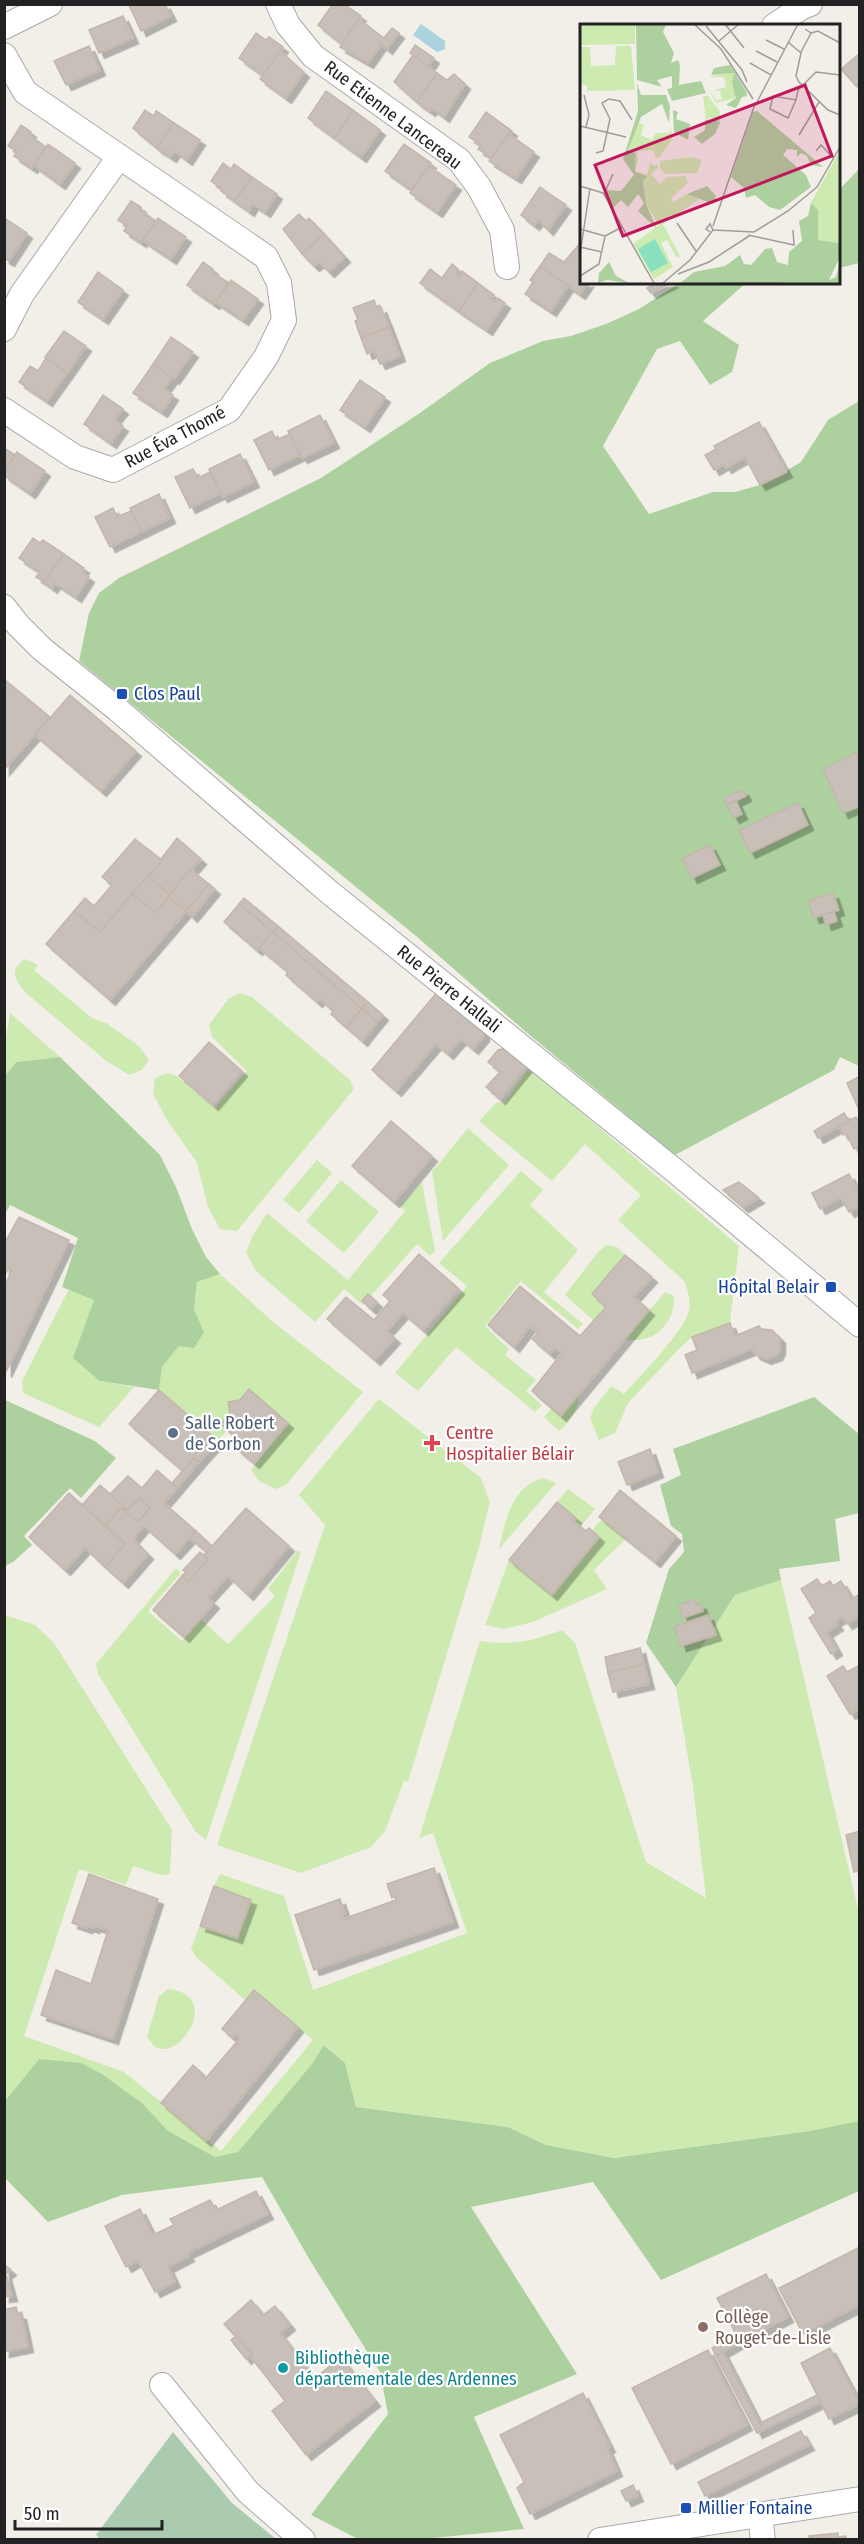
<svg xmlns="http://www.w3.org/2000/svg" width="864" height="2544" font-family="'Fira Sans Condensed',sans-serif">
<defs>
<filter id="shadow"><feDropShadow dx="5.5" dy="5.5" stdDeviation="0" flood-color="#0004"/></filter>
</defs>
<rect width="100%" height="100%" fill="#f2efe9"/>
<g fill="#cdebb0">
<path d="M25,959L38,965L34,970L92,1018L106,1023L139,1046L149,1060L142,1070L129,1075L105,1060L25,992C14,979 9,970 25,959Z"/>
<path d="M240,993L252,997L350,1080L354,1089L237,1231L220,1229L208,1207L197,1163L165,1117L153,1093L155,1078L167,1073L175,1075L215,1108L247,1071L212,1037L209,1025L228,999Z"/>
<path d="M10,1013L60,1057L16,1062L5,1076V1044Z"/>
<path d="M529,1068L739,1246L730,1323L692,1337L679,1349L628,1403L615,1433L599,1440L590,1418L594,1408L611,1386L624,1394C640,1376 681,1334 688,1314C692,1304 688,1292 685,1282L618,1220L641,1195L585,1144L552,1181L479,1121L497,1102L504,1103Z"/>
<path d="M468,1128L509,1165L443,1241L432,1172Z"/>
<path d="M317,1160L332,1173L299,1213L283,1200Z"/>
<path d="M521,1171L543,1190L530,1205L578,1250L544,1292L583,1324L578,1329L521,1281L485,1326L509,1349L505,1355L536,1380L526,1391L542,1405L535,1412L456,1347L418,1391L395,1373L467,1286L439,1263Z"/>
<path d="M341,1180L379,1212L344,1253L306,1221Z"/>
<path d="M422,1182L435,1251L430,1256L417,1244L363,1305L344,1289L315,1322L256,1271L246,1253L253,1235L267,1213L348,1280L405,1211L400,1206Z"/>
<path d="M606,1245L617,1247L625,1255L592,1294L606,1307L594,1321L565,1295L598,1252Z"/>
<path d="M220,1274L272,1321L363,1392L286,1485L276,1489L259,1481L251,1470L288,1423L249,1390L240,1400L228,1402L230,1413L221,1424L227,1430L218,1441L159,1390L162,1367L179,1346L194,1310L197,1282Z"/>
<path d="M69,1289L94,1300L100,1381L134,1387L99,1427L23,1393L22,1381Z"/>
<path d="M665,1292L674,1296C676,1323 652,1346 625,1339Z"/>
<path d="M579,1394C577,1411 572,1420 559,1431L544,1417L552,1408L560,1415Z"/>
<path d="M379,1399L481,1478L490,1502L478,1551L408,1782L404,1781L385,1831L371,1847L301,1873L217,1845L325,1525L299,1495Z"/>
<path d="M543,1478L556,1483L499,1549C505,1521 512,1486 543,1478Z"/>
<path d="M568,1489L595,1509L581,1526L574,1521L576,1517L557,1502Z"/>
<path d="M602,1519L626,1539L594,1570L607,1589L533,1622L504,1629L485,1625L509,1560L552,1595L599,1537L592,1530Z"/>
<path d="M298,1550L301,1552L206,1840L195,1831L186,1816L98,1674L96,1664L176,1568L181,1573L148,1611L182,1641L201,1620L228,1644L275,1596L268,1589Z"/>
<path d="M781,1580L859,1913V2121L810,2131L614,2158L546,2145L508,2127L356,2107L345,2063L325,2045L312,2064L238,2152L215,2157L167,2131L142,2103L102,2074L39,2059L5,2101V1615L35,1625L54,1643L172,1830L170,1874L161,1875L133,1866L126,1885L79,1869L24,2036L124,2072L221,2151L313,2040L254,1990L245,2000L196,1957L191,1948L200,1926L237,1938L251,1901L214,1886L220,1874L284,1896L313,1990L467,1933L433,1833L419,1838L480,1641C512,1646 532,1641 562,1630L575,1643L646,1862L706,1898L693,1787L676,1687L735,1595Z"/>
<path d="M168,1989C219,1994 186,2052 161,2049C154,2048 151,2042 147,2037L159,1996Z"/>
</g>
<g fill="#add19e">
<path d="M859,169V263L839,268V190Z"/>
<path d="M681,282H747L703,321L739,345L732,372L710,385L680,341L657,349L603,446L649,514L713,492H735L760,485L776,477L801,462L828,420L859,401V1066L840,1057L834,1070L675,1155L526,1032L416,936L79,661L89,613L99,593L119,578L321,478L417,415L490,363L543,341L571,336L606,324L639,309Z"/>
<path d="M60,1057L160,1155L176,1187L192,1229L206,1257L220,1274L197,1282L194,1310L204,1332L194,1348L179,1346L162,1367L159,1390L100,1381L73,1358L94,1300L62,1287L78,1238L10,1205L5,1214V1076L16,1062Z"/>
<path d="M814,1397L859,1434V1513L835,1519L840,1561L779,1569L781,1580L735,1595L676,1687L646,1643L669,1569L684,1552L682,1534L671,1526L660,1485L681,1475L673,1449Z"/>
<path d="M5,1400L95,1441L116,1458L81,1498L70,1488L24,1536L32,1545L13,1562L5,1566Z"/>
<path d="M324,2045L345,2063L356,2107L508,2127L546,2145L614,2158L810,2131L859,2121V2191L661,2280L593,2182L471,2207L577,2374L474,2417L524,2529L423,2539H358L311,2515L388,2414L380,2372L311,2262L262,2177L122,2195L48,2222L5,2178V2101L39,2059L81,2063L102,2074L142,2103L168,2131L215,2157L238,2152L312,2064Z"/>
</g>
<path fill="#aacbaf" d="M173,2432L232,2503L276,2539L101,2540L96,2535Z"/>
<path fill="#aad3df" d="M421,24L445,41V49L437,52L413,35Z"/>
<g fill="#c7bfb8" stroke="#c4b6ab" stroke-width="1.5" filter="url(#shadow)">
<path d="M165,4L171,16L141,31L129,5Z"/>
<path d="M333,4H344L361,16L342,44L318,25Z"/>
<path d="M123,16L133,38L99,53L89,30Z"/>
<path d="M359,19L384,38L392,28L399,33L387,49L381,44L368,63L340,47Z"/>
<path d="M256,33L266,40L269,37L283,47L263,75L239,58Z"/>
<path d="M415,45L434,58L428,67L410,53Z"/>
<path d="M89,46L100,70L66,85L54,61Z"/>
<path d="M280,51L304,72L286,98L260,79Z"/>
<path d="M860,53V82L856,86L841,69Z"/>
<path d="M413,55L437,73L417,102L394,82Z"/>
<path d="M437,73L447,80L454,74L465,84L444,117L432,108L430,111L417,102Z"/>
<path d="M326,91L353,110L335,138L308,118Z"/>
<path d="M145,110L154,116L156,111L174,123L157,148L133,128Z"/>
<path d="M353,110L380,130L361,157L335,138Z"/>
<path d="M486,112L512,131L492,158L478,149L481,145L469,137Z"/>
<path d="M174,123L200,140L187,160L175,151L171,157L157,148Z"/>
<path d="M21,125L31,132L29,135L46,147L32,168L14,156L17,152L8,146Z"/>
<path d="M509,134L534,152L516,178L489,161Z"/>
<path d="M48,144L75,163L60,184L34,165Z"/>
<path d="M404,144L431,163L412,190L385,171Z"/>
<path d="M223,163L231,169L234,164L252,177L235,201L221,191L222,189L211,181Z"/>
<path d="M429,166L456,185L437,212L410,193Z"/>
<path d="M252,177L277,194L265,212L253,204L249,211L235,201Z"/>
<path d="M540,187L566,205L548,230L538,220L534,225L521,215Z"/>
<path d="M131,201L141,207L140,210L156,221L141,242L124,231L127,226L118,220Z"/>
<path d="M299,214L306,221L309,218L324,234L302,254L283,229Z"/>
<path d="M158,218L186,237L171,259L143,240Z"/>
<path d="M6,219L27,233L9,261L4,258Z"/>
<path d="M324,234L345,257L329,272L319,262L314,266L302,254Z"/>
<path d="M582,241V282H588L580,294L540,266L549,253L564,262Z"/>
<path d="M203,262L213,269L212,272L229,283L214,304L187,285Z"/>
<path d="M452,264L458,269L456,273L459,276L462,271L478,283L459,311L420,283L430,269L442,278Z"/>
<path d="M540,266L568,286L551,311L525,294L533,282L530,280Z"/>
<path d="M98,272L123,290L103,319L78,302Z"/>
<path d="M231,280L258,299L243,320L216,302Z"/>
<path d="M659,282H673L651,293L647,288Z"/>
<path d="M478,283L494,295L491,299L495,302L498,298L505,303L487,330L459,311Z"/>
<path d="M374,300L377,309L381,307L389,327L361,338L355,321L358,320L353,308Z"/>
<path d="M389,327L400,356L380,364L374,351L367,354L361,338Z"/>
<path d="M64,331L86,346L67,373L45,357Z"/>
<path d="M171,337L193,352L174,379L153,364Z"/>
<path d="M46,358L67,373L47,401L19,382L30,366L38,371Z"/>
<path d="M153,364L172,378L164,389L173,395L162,412L133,393Z"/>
<path d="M360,380L385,397L365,427L340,410Z"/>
<path d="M103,395L123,409L114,420L123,426L111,443L84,424Z"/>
<path d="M320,415L334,443L302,458L288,431Z"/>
<path d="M759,422L787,472L760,485L745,457L726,468L724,464L714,470L705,455L716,449L714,446Z"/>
<path d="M272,431L276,440L290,434L300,455L269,470L254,440Z"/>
<path d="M4,448L15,455L4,471Z"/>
<path d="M17,452L45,471L30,493L4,475V471Z"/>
<path d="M240,454L254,482L222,497L209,469Z"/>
<path d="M193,469L198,478L210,472L221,493L190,508L175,477Z"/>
<path d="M159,494L170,518L141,532L130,508Z"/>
<path d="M113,508L117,517L131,511L141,532L110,547L95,517Z"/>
<path d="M33,538L40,543L43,540L64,554L44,582L36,577L40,572L19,558Z"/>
<path d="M64,554L84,568L82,572L89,577L76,597L55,583L52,588L44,582Z"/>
<path d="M4,679L50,717L4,770Z"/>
<path d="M70,695L136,751L101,791L35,735Z"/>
<path d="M856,753L860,761V806L843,813L823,769Z"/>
<path d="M743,790L746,796L727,805L724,798Z"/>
<path d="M736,801L742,814L734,818L727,805Z"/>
<path d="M798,803L808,825L750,853L739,830Z"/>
<path d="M177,838L201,859L170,895L148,876Z"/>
<path d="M135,839L162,860L100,932L74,911L85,898L94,906L112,885L102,877Z"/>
<path d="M710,845L720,865L692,878L682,858Z"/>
<path d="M190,869L209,884L186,911L168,897Z"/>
<path d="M148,876L170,895L156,913L132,894Z"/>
<path d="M209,884L215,889L192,917L186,911Z"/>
<path d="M833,893L839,910L814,918L808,901Z"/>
<path d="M132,894L156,913L169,897L186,911L110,1000L46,944L74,911L100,932Z"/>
<path d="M244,898L278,926L273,932L239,904Z"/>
<path d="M239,904L273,932L257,950L224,922Z"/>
<path d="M834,912L837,921L826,925L823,915Z"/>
<path d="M278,926L368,1002L362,1009L273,932Z"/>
<path d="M273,932L362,1009L346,1027L331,1014L333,1011L320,999L317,1002L286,975L288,972L259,948Z"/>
<path d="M438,991L484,1029V1036L473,1049L461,1039L448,1054L436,1044L396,1091L372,1070Z"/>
<path d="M368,1002L383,1015L377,1022L362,1009Z"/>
<path d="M362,1009L377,1022L362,1041L346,1027Z"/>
<path d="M209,1042L242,1071L213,1105L179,1076Z"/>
<path d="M506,1048L527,1066L500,1099L486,1087L500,1072L488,1062L498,1050Z"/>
<path d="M860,1076V1112L847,1083Z"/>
<path d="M844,1113L849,1121L818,1138L814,1131Z"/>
<path d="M856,1117L860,1125V1146L854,1149L846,1133L843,1135L839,1126Z"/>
<path d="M391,1121L432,1156L394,1202L352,1166Z"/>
<path d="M849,1174L860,1195V1206L849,1212L841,1198L820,1209L812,1193Z"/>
<path d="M739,1182L759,1198L743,1207L723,1190Z"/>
<path d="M19,1217L69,1240L6,1372L4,1287L12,1270L8,1269L6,1273L4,1272V1244Z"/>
<path d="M419,1254L459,1289L423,1330L403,1313L387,1331L395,1338L375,1360L327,1319L346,1297L374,1320L390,1301L383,1295Z"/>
<path d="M625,1255L652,1277L634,1297L649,1310L561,1416L532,1391L562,1353L555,1347L550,1354L532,1339L538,1333L530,1326L514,1347L488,1325L520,1286L580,1336L606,1307L592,1294Z"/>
<path d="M368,1294L377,1302L371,1309L362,1301Z"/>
<path d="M730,1323L735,1336L759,1326L761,1329L772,1330L780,1338V1349L777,1355L766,1359L755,1354L752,1349L692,1373L685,1355L697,1350L692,1337Z"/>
<path d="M249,1389L288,1423L254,1463L237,1449L242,1444L221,1424L230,1413L228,1402L240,1400Z"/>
<path d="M159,1390L218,1441L199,1462L194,1458L183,1471L129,1424Z"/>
<path d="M650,1449L658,1472L627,1485L618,1462Z"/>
<path d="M194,1458L199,1462L177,1488L172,1483Z"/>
<path d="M157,1470L177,1488L164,1503L196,1531L175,1554L144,1526L133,1539L148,1554L123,1583L105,1567L125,1544L104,1526L121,1508L138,1522L150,1508L139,1498L128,1510L110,1494L128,1476L142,1488Z"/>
<path d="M100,1485L128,1510L121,1508L105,1526L82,1505Z"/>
<path d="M620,1490L676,1536L655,1562L599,1517Z"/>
<path d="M69,1493L125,1544L105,1567L85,1548L65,1570L29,1537Z"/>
<path d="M139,1498L150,1508L138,1522L126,1512Z"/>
<path d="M557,1502L576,1518L574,1521L586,1531L589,1528L599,1537L552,1595L509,1560Z"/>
<path d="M246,1508L289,1546L248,1595L228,1576L208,1598L214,1603L184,1637L153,1610L182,1576L189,1581L208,1559L204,1555Z"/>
<path d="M196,1531L212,1546L207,1552L190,1538Z"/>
<path d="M200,1552L208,1559L189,1581L182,1576L186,1572L183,1570Z"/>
<path d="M817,1579L822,1586L830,1581L833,1586L841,1581L852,1599L860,1594V1616L847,1624L842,1617L835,1621L838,1625L827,1632L837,1650L831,1654L809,1618L816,1613L801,1589Z"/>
<path d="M694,1599L696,1604H701L703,1611L683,1618L679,1605Z"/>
<path d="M708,1615L716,1635L681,1646L674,1627Z"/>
<path d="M640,1648L644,1664L608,1673L605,1657Z"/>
<path d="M644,1664L649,1684L613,1692L608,1673Z"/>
<path d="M860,1665V1709L850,1714L827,1676L843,1666L847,1672Z"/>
<path d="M860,1831V1870L854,1872L846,1835Z"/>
<path d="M434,1868L453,1922L314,1970L295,1915L340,1899L345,1914L341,1915L343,1919L396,1900L395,1896L392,1898L387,1884Z"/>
<path d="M89,1874L158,1899L113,2039L41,2015L56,1970L91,1984L108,1930L95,1926L94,1928L88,1926L87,1928L72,1923Z"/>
<path d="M214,1886L251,1900L237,1938L200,1926Z"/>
<path d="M254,1990L298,2027L206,2141L161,2103L193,2065L203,2074L201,2076L205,2079L240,2038L236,2034L233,2038L222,2029Z"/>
<path d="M256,2191L268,2214L187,2253L189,2256L168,2267L175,2282L155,2292L138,2260L126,2267L105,2226L140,2209L153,2235L174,2225L170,2219L210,2200L216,2210Z"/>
<path d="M860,2247V2305L803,2334L779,2288Z"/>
<path d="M4,2264L11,2270L6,2274L12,2296L4,2297Z"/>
<path d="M766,2274L788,2317L740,2342L717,2298Z"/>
<path d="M251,2300L263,2315L275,2306L290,2325L280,2333L315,2378L341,2357L375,2401L306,2455L272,2411L285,2401L250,2356L252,2354L224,2324Z"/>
<path d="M16,2307L18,2314H21L28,2347L4,2352V2310Z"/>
<path d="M736,2334L740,2342L716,2356L712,2348Z"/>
<path d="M237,2335L252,2354L246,2359L231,2340Z"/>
<path d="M830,2348L860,2404L829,2419L801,2363Z"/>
<path d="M708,2350L747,2425L671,2464L632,2388Z"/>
<path d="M723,2352L763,2430L757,2433L716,2356Z"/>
<path d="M583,2393L610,2447L607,2448L617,2471L530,2514L517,2488L524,2482L500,2435Z"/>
<path d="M817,2395L821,2402L763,2430L760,2423Z"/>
<path d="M801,2431L809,2445L705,2496L698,2482Z"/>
<path d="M633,2485L638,2496L626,2501L621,2491Z"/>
<path d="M838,2533V2537L846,2536V2540H810L809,2536Z"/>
</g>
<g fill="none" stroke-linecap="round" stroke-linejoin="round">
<defs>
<g id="minor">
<path d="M278,4L288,25L313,56L459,160L479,187L502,230L507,267"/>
<path d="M774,26L802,7L810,4"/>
<path d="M4,27L50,4"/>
<path d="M4,55L25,92L266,257L279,283L284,320L266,357L229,410L113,470L75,457L4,410"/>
<path d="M4,329L22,294L119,157"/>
<path d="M4,607L18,625L42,649L117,709L329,892L674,1170L860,1325"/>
<path d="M162,2385L248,2492L303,2540"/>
<path d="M760,2516L763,2540"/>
<path d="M600,2540L860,2499"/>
</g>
</defs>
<use href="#minor" stroke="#a9a9a9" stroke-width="26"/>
<use href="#minor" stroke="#fff" stroke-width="24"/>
</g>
<g fill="#1a4fb4" stroke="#fff" stroke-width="2">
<rect x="116" y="688" width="12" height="12" rx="3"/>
<rect x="825" y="1281" width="12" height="12" rx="3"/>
<rect x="680" y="2502" width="12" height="12" rx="3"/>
</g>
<circle fill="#5c6f8a" stroke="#fff" stroke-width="2" cx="173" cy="1433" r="6"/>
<path fill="#e0444e" stroke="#fff" stroke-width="2" d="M429 1434h6v6h6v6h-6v6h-6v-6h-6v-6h6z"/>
<circle fill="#8d6e63" stroke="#fff" stroke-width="2" cx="703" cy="2327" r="6"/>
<circle fill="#0f9aa8" stroke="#fff" stroke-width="2" cx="283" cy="2368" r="6"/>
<g text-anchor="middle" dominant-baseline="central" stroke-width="4.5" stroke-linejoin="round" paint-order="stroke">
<g font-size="18" fill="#222" stroke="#fff">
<text transform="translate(393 115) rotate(37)">Rue Etienne Lancereau</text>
<text transform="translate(175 437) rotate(-28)">Rue Éva Thomé</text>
<text transform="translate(449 989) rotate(39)">Rue Pierre Hallali</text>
</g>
<g font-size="18" fill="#164399" stroke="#fff" text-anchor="start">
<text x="134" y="694">Clos Paul</text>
<text x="819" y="1287" text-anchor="end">Hôpital Belair</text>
<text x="698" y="2508">Millier Fontaine</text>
</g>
<g font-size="18" fill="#4e5e75" stroke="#fff" text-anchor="start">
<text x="185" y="1423">Salle Robert<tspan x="185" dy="21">de Sorbon</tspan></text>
</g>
<g font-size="18" fill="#be3a42" stroke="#fff" text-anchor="start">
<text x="446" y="1433">Centre<tspan x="446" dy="21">Hospitalier Bélair</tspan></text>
</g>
<g font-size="18" fill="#785e54" stroke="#fff" text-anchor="start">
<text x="715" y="2317">Collège<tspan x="715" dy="21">Rouget-de-Lisle</tspan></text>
</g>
<g font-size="18" fill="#0d838f" stroke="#fff" text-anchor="start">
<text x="295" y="2358">Bibliothèque<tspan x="295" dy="21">départementale des Ardennes</tspan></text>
</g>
</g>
<g transform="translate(580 24)">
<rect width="260" height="260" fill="#f2efe9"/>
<path d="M0,0H55V20L0,21ZM36,22H51L55,66L7,67V61L0,60V23H10L11,42L35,41ZM154,48L156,74L136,79L129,66L136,76H142L140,67L134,66L146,63L144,53H128ZM123,72H128L140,88V99L135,94L126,95ZM57,99L64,101L61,111L72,116L75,109H90L91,102L92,115L80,133L76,134L73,126L58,127V137L55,147L67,151L70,139L76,142L77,138L78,144L71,150L80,160L87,153L105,152L108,159L92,173L91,179L107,170L119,175L83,200L100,232L97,234L87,216L81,219L93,243L74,255L53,220L79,201L66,180L63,157L66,152L55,148L54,147L57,129L48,126ZM259,128V219L238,216V187L231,179ZM111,133L122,136L117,149L86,150L80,145V137Z" fill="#cdebb0"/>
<path d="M56,0H86L83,8L94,29L91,39L98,36L100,41L99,61L121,57L126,69L92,77L87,65L92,64V52L77,56L82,63L57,56ZM150,41L166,67L167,72L162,73L156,84L146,81L156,74L152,59L154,49L131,51L134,44ZM57,59L61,71H86L90,82L89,99L82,80L61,93L48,126L56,129L55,148L67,152L63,157L66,180L77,205L58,187L64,179L58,170L48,183L41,176L33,184L27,171V166L41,167L54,151L43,135L58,87ZM93,86L98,88L96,95L110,100L108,116L94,108ZM177,87L243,143L231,141L227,132L221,129L217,133V126L207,125L203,131L226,151L231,163L200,186L189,183L175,171L166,174L164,164L151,153L173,88ZM125,96L136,95L140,99L135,110L122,120L114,113L125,106ZM127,162L136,172L133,180L107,170ZM231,179L238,186V216L259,219V235L249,256L256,253L259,242V259H100L114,248L145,242L160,231L164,240L171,241L185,225L192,224L197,238L208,241L209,228L222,217L219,197L228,192ZM29,238L36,252L49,259L27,256L18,259L19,249Z" fill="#add19e"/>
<path d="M75,215L88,239L71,248L58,225Z" fill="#88e0be"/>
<path fill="none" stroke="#9f9d99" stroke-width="1.5" d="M114,0L141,25L173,75M145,0L164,24M126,2L162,46L167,58M231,9L238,7L260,19M186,16L204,25M139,17L159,0M208,18L221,29L216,52L219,58L248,86L260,91M176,27L197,38M221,28L231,9L225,5M170,39L191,51M4,71L9,91L6,103M216,76L208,94L190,85L193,72L216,76L218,66L236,48L260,51M177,78L218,0M0,102L46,113M219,111L239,78M236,127L241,121L253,134M16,129L23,127L30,95L22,79L29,75L40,77L52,96M0,162L23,169L74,259M24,170L33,150M97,199L116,227M133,202L175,80M0,205L25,212M133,206L174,208L208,187L237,163L260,123M168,211L214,221L213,206M0,223L22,228M0,230L10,164M98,250L129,238L169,212M0,252L19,240L25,212L42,203M83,259L110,236L133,206L130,200L126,205L130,208M137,259H203"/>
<path fill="#c2185b" fill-opacity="0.15" stroke="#c2185b" stroke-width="3" d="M225,61L252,132L43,212L15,141Z"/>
<rect width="260" height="260" fill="none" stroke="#222" stroke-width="3"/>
</g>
<rect width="864" height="2544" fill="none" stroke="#222222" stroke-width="12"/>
<path d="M15 2520v9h147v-9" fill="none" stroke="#222222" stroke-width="3"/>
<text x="24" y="2520" font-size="18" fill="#222222" stroke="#ffffff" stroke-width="4.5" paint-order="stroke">50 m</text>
</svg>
